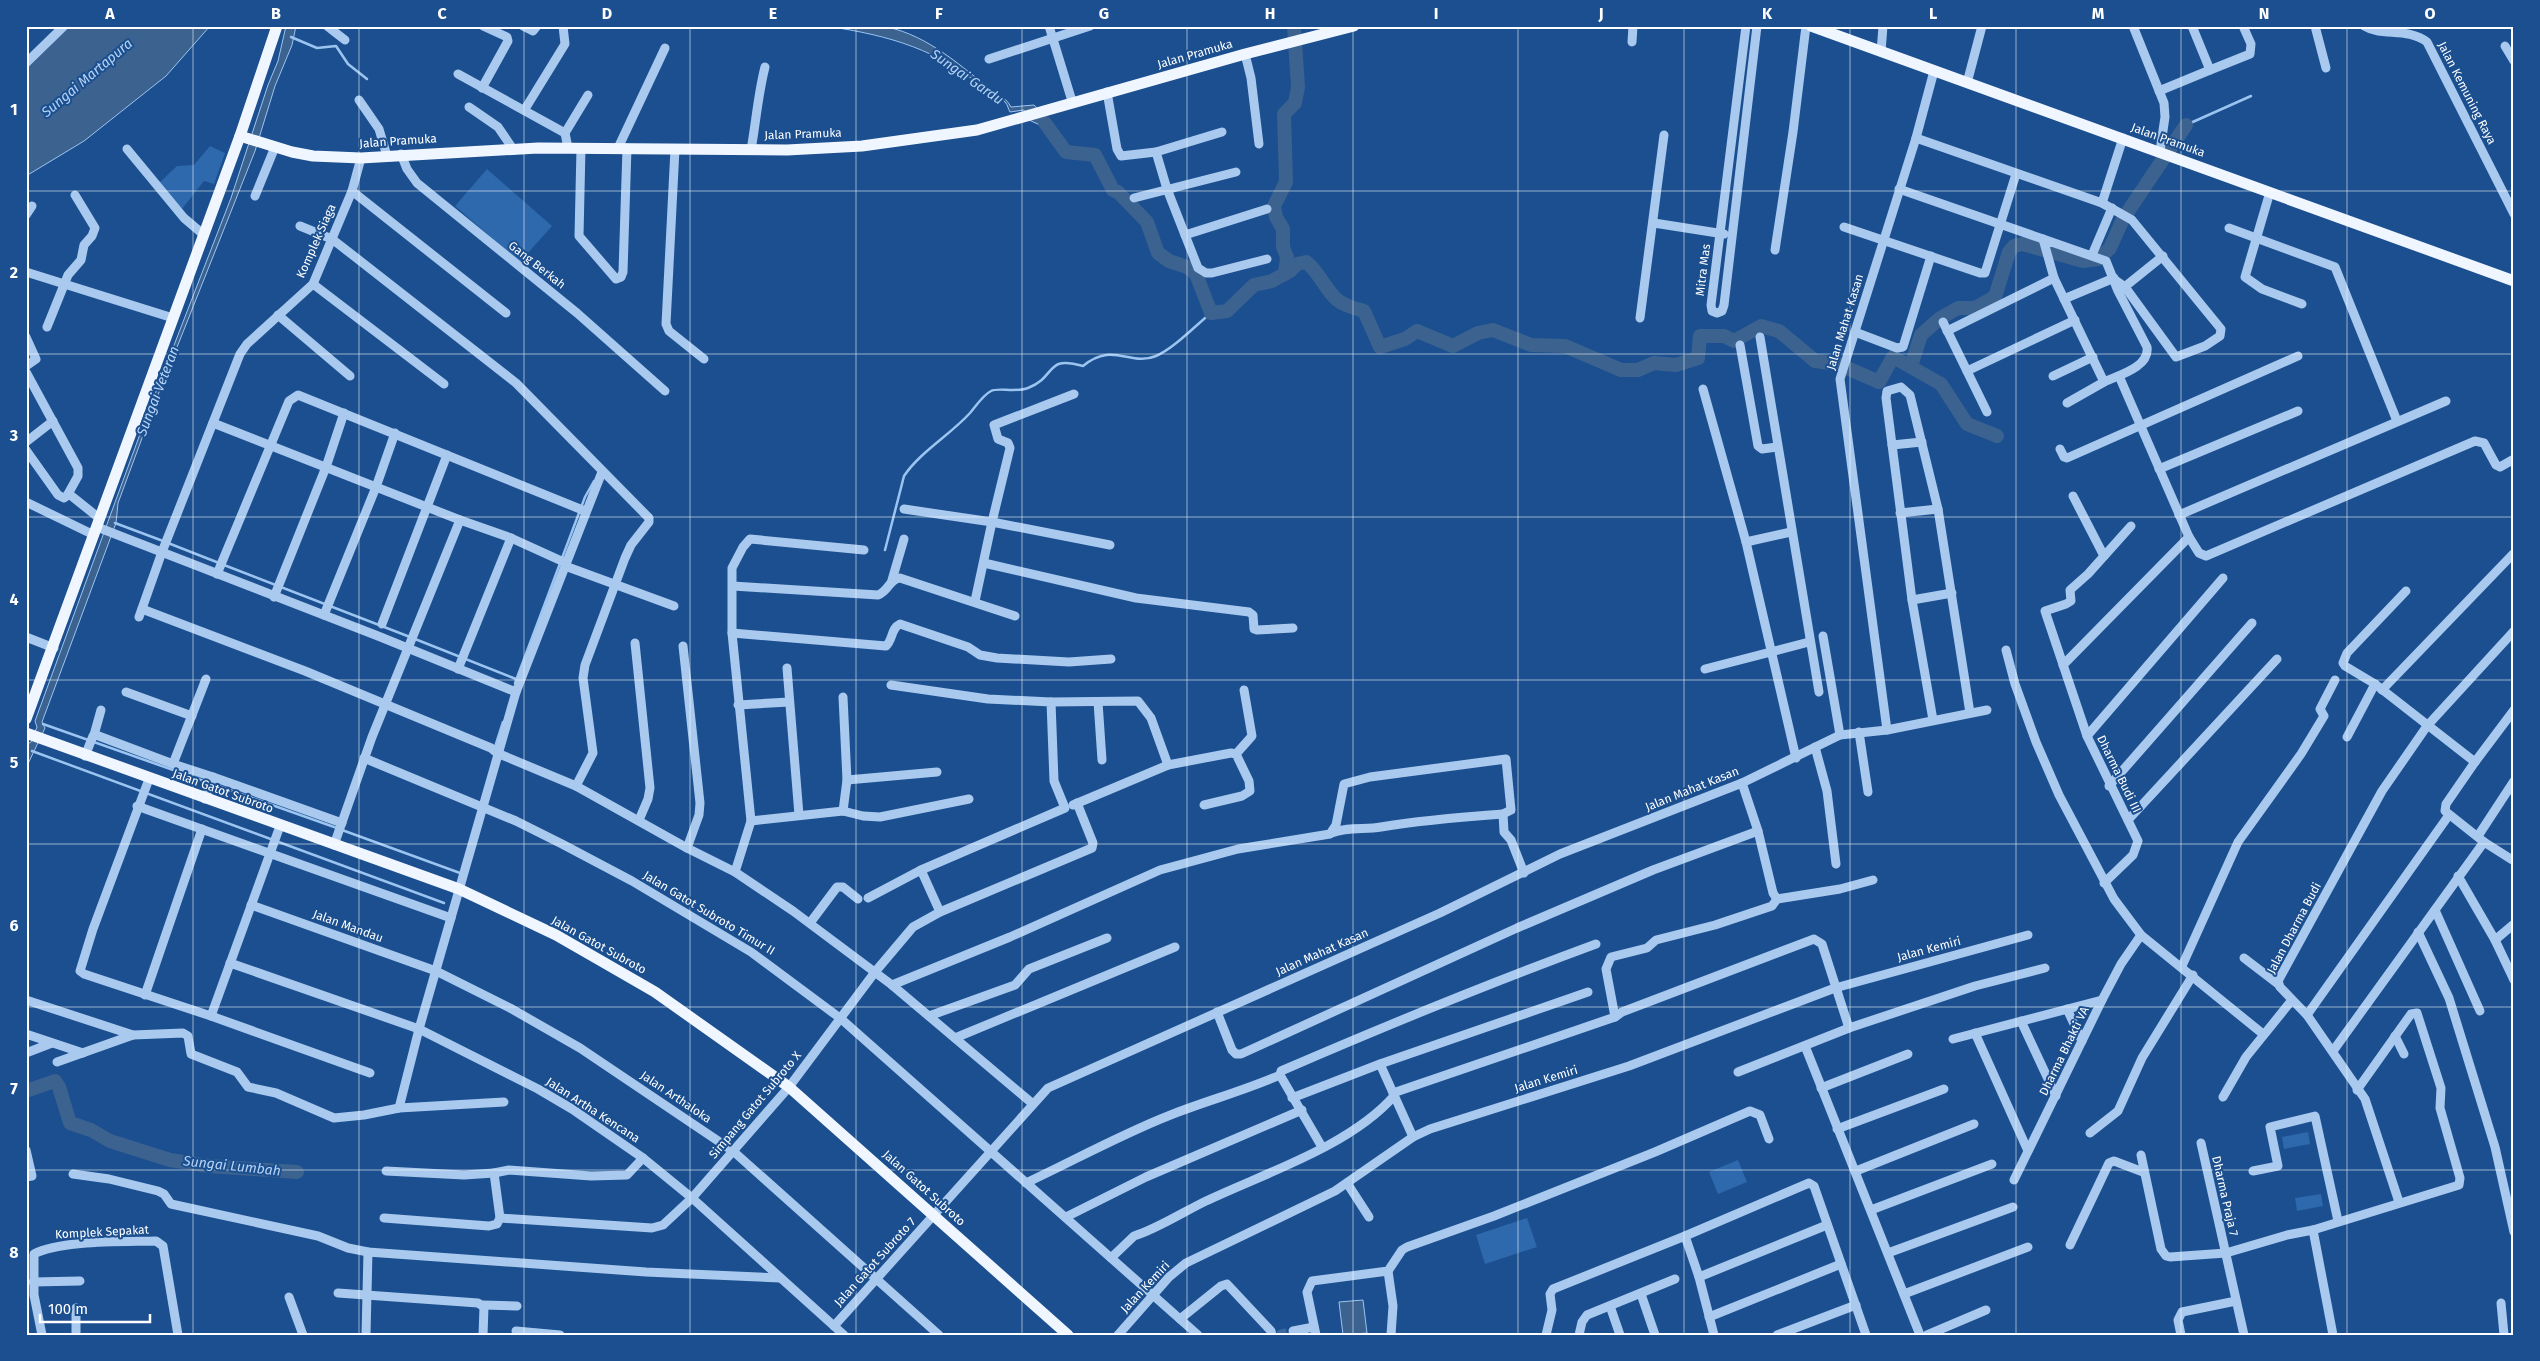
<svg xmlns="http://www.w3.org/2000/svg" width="2540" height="1361" font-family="'Fira Sans',sans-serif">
<rect width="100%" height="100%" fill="#1b4f8f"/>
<g fill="#2e69ad">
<path d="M210,146L225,153L214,184L204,181L182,209L159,183L177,166L194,165Z"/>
<path d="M487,169L552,226L520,262L455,206Z"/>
<path d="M2308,1132L2310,1144L2284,1149L2282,1137Z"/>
<path d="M1738,1160L1747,1182L1718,1194L1709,1172Z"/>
<path d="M2321,1194L2323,1206L2297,1211L2295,1198Z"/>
<path d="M1527,1218L1537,1247L1485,1264L1476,1235Z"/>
</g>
<g fill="#3c6290" stroke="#9cc4f0">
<path d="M66,26H210L166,76L84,141L26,176V63Z"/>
<path d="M286,26H296L292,45L275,86L255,151L158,395L118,503L116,523L42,722L45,728L26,768V745L31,742L37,727L35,721L147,415L231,198L268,85L278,61Z"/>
<path d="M826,26C845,26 869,23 887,27C929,36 962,67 994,92C1002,97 1006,98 1011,107L1034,105L1049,121L1058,137L1051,142L1042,126L1029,120L1024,110L1010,112C1008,109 1008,105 1005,102C1002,98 993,96 989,92C937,49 892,36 826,26Z"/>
<path d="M1363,1300L1367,1333L1343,1335L1339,1302Z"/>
</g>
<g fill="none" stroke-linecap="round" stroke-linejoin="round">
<g stroke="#9cc4f0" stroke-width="2.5">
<path d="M291,37L317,48L336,46L348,64L367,79"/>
<path d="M2186,125L2251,96"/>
<path d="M115,523L163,541"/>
<path d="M168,543L219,563"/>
<path d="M885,550L904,476C920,452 950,435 970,413C976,406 983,395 991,391C998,387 1015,393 1028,388C1058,376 1044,355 1083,366C1113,341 1130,367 1156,356C1173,349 1195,326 1211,313"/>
<path d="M224,565L410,637"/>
<path d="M415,639L516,679"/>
<path d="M515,683L585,497L594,481"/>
<path d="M43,724L337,828"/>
<path d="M495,747L503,722"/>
<path d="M32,751L444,903"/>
<path d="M342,830L460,873"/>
</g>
<g stroke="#3c6290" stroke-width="14">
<path d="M1045,123L1066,152L1095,155L1113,190L1118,192L1147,222L1158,253L1169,261L1187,267L1196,274L1211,313L1227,311L1254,285L1272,281L1290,271L1297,264L1306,262C1321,273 1327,295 1342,303C1349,307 1357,309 1364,311L1380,347L1405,339L1417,331L1453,346L1478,333L1493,330L1531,345L1565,346L1621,370H1638L1654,363L1676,365L1698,358L1700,336H1724L1734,341L1761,326L1779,331L1815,361L1838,364L1879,382L1893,357L1941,384L1967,424L1997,436"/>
<path d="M1285,274L1287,257L1283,247V229L1276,217L1274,206L1286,182L1284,114L1295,103L1298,87L1294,26"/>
<path d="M1911,366L1921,335L1939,319L1958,308H1975L1995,297L2009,252L2014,246L2022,244L2083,261L2099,259L2110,248L2123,219L2186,125"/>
<path d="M26,1091L55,1081L59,1087L70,1123L91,1130L110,1141L170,1160L209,1166L297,1172"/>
</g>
<path stroke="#3d69a0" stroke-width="9" stroke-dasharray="9 4.5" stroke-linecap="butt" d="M1278,1335L1293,1331"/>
<g stroke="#a9c9ee" stroke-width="9">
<path d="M327,26L345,40"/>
<path d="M523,26L533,31L537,26"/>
<path d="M1049,26L1072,101"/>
<path d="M1746,26L1711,305L1712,311L1717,313L1722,311L1724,305L1757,26"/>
<path d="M2133,26L2164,103L2165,117L2160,151"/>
<path d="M2315,26L2326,68"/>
<path d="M2364,26C2382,37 2407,27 2427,42L2514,214"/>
<path d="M1632,42L1633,26"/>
<path d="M2505,46L2514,61"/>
<path d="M1881,52L1883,26"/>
<path d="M1245,54L1251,78L1259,144"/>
<path d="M989,59L1090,26"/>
<path d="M26,63L64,26"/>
<path d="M2210,70L2250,54L2251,44L2243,26"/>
<path d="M458,74L565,133L568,148"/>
<path d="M1967,83L1982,26"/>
<path d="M482,88L508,41L507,37L483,26"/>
<path d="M2159,91L2210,70L2192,26"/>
<path d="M1107,92L1117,149L1121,156L1156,152L1222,132"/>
<path d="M359,100L379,129L387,156"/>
<path d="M469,107L498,127L513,149"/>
<path d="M525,109L565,44L563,26"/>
<path d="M565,133L588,95"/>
<path d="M1916,138L2102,203L2132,220L2221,329L2220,336L2205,346L2176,357L2125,287L2115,280"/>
<path d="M581,148L579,236L616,279L621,277L623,272L627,148"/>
<path d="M618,148L665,48"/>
<path d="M127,149L184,218L204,235"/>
<path d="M675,149L666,324L669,331L704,359"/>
<path d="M751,150C756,122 758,94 765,67"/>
<path d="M1156,152L1167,189L1198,268L1206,273H1212L1267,259"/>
<path d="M401,154L407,169L417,183L577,313L665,391"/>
<path d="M1899,189L2043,239"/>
<path d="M352,191L506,313"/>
<path d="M2270,192L2245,277L2262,289L2302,304"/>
<path d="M255,196L275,147"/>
<path d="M1134,198L1236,172"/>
<path d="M2102,203L2123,138"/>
<path d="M26,215L32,206"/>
<path d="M1654,223L1724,234"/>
<path d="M300,226L332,239L350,253L516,383L649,518V522L631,545L625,558L585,665L583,678L593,753L576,786"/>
<path d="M1844,227L1980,273H1985L2016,174"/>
<path d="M2229,228L2335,267L2397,421"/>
<path d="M1185,235L1267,209"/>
<path d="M2043,239L2106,261L2118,291L2147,347C2150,367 2119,375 2104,382L2054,278Z"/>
<path d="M1775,250L1793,132L1806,26"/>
<path d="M2092,255L2112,208"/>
<path d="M26,272L173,318"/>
<path d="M313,284L444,384"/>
<path d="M2122,289L2163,256"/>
<path d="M2064,299L2114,278"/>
<path d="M278,315L350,376"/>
<path d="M1640,318L1664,135"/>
<path d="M1943,322L1987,412"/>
<path d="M47,327L68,275L81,260L84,245L92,236L95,228L75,195"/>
<path d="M1947,331L2054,278"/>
<path d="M1855,332L1897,348L1903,347L1931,256"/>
<path d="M26,337L36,359L26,366"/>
<path d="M1760,337L1819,692"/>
<path d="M1740,345L1758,446L1762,449L1777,447"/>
<path d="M1967,371L2075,320"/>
<path d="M26,372L78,468V476L68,494"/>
<path d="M2053,376L2093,357"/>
<path d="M2119,376L2189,537L2199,553L2206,556L2475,441L2484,443L2496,465L2500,467L2514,459"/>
<path d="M1703,389L1746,542L1796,758"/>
<path d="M2067,403L2104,382"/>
<path d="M213,423L460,520L511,538L566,563"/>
<path d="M26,442L53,421"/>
<path d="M1892,445L1922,442"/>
<path d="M2060,449L2064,457L2067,458L2298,356"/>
<path d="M26,450L58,495L64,498L69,494L99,518"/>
<path d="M2159,469L2298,411"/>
<path d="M2073,496L2104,556"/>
<path d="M26,502L94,535"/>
<path d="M904,509L992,522L1010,448L1008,443L998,439L994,425L1074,394"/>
<path d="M1900,513L1938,509"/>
<path d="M2179,515L2446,401"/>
<path d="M97,527L378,636L516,692"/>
<path d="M1746,542L1791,532"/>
<path d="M984,563L1136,598L1249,612L1253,615L1254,629L1257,630L1293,628"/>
<path d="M565,566L674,606"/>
<path d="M217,574L289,401L298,395L585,511"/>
<path d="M892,580L904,539"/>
<path d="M733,586L878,595C889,591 889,579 900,578L1015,616"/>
<path d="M2406,591L2347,653L2343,663L2345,666L2375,684L2475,762L2446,804L2445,811L2484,842L2514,861"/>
<path d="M274,597L326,467L344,413"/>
<path d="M1912,600L1952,593"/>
<path d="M975,601L992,522L1110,545"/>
<path d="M142,609L305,671L491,748L497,753L576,786L687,848L735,872L793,911L892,985L1033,1104"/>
<path d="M324,615L376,487L395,433"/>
<path d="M139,617L162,552L240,354L247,344L313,284L352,191L361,158"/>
<path d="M382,624L447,455"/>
<path d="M732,633L886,646C893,640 891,628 900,624L968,647L980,655L997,658L1069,662L1111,659"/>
<path d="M1823,636L1840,735"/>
<path d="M26,637L54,648"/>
<path d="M635,643L650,788L648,799L639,820"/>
<path d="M683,646L700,803L699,815L687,848"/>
<path d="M2006,650L2015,684L2036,742L2059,795L2114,899L2141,935L2263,1034"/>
<path d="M2063,665L2189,537"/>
<path d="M787,668L799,815"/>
<path d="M458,669L511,538"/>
<path d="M1705,669L1809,642"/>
<path d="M206,679L173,764L213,777"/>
<path d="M891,685L988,699L1051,702L1054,781L1065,808L921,870L940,912"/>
<path d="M2382,690L2514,553"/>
<path d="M126,692L192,716"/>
<path d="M843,697L847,780L843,811"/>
<path d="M1051,702L1138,701L1151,718L1168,765"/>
<path d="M1098,702L1102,760"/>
<path d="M738,705L789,702"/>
<path d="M1933,720L1912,600L1886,398L1887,391L1901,387L1910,395L1938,509L1970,713"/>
<path d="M1887,730L1987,710"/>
<path d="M1859,732L1868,792"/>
<path d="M94,735L101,710"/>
<path d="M2087,736L2223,578"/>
<path d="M2347,737L2375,684"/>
<path d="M1815,747L1827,791L1836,864"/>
<path d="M1236,754L1252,736L1244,690"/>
<path d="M85,756L93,736L96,735L173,764"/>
<path d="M364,758L516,821L562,844L632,881L751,952L840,1018L1198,1335"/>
<path d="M2475,762L2514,710"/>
<path d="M149,779L93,929L80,971L84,974L211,1016L370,1073"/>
<path d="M847,780L937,772"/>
<path d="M1742,783L1758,831L1773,893L1777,899L1840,889L1873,880"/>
<path d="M2109,786L2252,623"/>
<path d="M205,799L213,777L342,823"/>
<path d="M1073,805L1168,765L1231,753L1236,754L1249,781L1250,791L1242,796L1204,805"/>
<path d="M137,806L451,918"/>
<path d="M2128,820L2277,659"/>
<path d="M751,821L843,811L863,816L880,817L969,799"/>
<path d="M1332,833C1348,826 1365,830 1381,827C1422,820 1462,817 1503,814"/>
<path d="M2478,836L2514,781"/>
<path d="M334,845L372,737L460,520"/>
<path d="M735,872L751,821L732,633V568L743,547L750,539L864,550"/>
<path d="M2458,876L2495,940L2514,980"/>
<path d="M2104,883L2133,855L2138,841L2087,736L2045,611L2066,604L2071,601L2070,590L2088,574L2131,526"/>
<path d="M868,898L921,870"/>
<path d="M251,905L436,971L510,1008L580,1048L733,1151L939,1335"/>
<path d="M2435,910L2480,1011"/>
<path d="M810,923L837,887H843L858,899"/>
<path d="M2418,932L2449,998L2495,1147L2514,1232"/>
<path d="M2495,940L2514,924"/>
<path d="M2244,958L2278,984"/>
<path d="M230,963L419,1029L538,1089L572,1109L643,1158L692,1198L844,1335"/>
<path d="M2182,966L2238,842L2301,754L2324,716L2320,709L2335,680"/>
<path d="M892,985L1010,937L1160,870L1238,849L1330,834L1336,825L1344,784L1370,777L1506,759L1511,810L1503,814L1504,832L1511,840L1524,873"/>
<path d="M145,995L202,829"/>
<path d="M26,1000L133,1035L183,1033L188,1036L191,1054L237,1072L248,1087L276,1093L334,1118L364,1115L399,1108L504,1102"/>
<path d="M2067,1009L2082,1041"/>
<path d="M1217,1012L1232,1050L1236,1054H1241L1517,928L1653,870L1758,831"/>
<path d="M2307,1015L2449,815"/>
<path d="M211,1016L280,826"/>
<path d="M929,1016L1015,985L1029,969L1107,938"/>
<path d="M1615,1017L1606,969L1611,957L1647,948L1656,940L1715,925L1772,906L1777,899"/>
<path d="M2021,1021L2056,1096"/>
<path d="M1975,1033L2028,1151"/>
<path d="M26,1034L83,1053"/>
<path d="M2395,1036L2404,1054"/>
<path d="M955,1038L1175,947"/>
<path d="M1953,1039L2102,1000"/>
<path d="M1805,1046L1920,1335"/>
<path d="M2333,1051L2484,842"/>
<path d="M26,1053L52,1043"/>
<path d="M57,1062L133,1035"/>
<path d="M1380,1064L1413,1137"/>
<path d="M1738,1072L1849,1028L1975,986L2045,968"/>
<path d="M1280,1075L1322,1147"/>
<path d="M1821,1088L1908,1054"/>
<path d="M1393,1093L1615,1017L1622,1012L1814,939L1822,944L1849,1028"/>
<path d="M2223,1097L2246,1057L2292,1000"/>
<path d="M1292,1098L1380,1064L1588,992"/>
<path d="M399,1108L419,1029L516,692L602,472"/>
<path d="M1837,1129L1944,1089"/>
<path d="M2090,1133L2118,1111L2142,1058L2193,975"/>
<path d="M2201,1143L2244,1335"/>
<path d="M26,1150L32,1176L26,1177"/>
<path d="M2141,1155L2161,1249L2166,1256L2170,1257L2226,1253L2287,1235L2313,1230L2459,1185L2460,1178L2440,1108L2441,1088L2417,1013L2411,1014L2357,1090"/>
<path d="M386,1171L464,1175L494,1173"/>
<path d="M1856,1171L1974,1124"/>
<path d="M2253,1171L2278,1166L2270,1127L2315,1116L2338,1221"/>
<path d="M73,1174L109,1179L158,1191L164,1194L171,1204L318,1236L348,1248L368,1252L646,1272L780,1278"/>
<path d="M2014,1180L2102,1000L2121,964L2141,935"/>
<path d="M1026,1183C1073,1161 1120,1135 1168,1116C1205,1101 1244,1091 1280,1075L1281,1071C1385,1026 1490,983 1596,944"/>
<path d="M1347,1183L1369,1217"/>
<path d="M2399,1202L2365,1099L2307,1015L2280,987L2278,981L2382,791L2427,726L2514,631"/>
<path d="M1871,1210L1992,1164"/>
<path d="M1066,1217L1146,1177L1302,1110"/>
<path d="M384,1218L489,1226L497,1224L500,1218L652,1228L663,1225L692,1198L789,1087L875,972L913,927L940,912L1092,848L1093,843L1077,803"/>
<path d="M500,1218L494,1173L509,1170L591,1176L627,1175L643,1158"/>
<path d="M2313,1230L2333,1335"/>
<path d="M2070,1245L2109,1163L2114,1161L2143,1172"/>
<path d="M1888,1253L2013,1207"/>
<path d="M1111,1258L1134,1236C1155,1230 1185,1211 1206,1201C1265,1173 1350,1146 1394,1096"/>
<path d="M1388,1271L1393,1306L1391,1335"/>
<path d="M1699,1277L1827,1225"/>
<path d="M33,1282L80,1281"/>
<path d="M338,1293L478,1303L484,1307L483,1335"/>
<path d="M1641,1294L1655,1335"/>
<path d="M1904,1294L2028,1247"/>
<path d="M289,1297L303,1335"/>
<path d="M2501,1303L2504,1335"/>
<path d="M483,1305L517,1306"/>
<path d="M1610,1306L1620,1335"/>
<path d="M1709,1317L1841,1264"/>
<path d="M1180,1319L1221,1286L1227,1284L1271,1331L1272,1335"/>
<path d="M834,1326L1048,1088L1440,913L1560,854L1742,783L1840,735L1887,730L1840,379L1916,138L1934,71"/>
<path d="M516,1331L560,1335"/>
<path d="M1293,1331L1314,1327"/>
<path d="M42,1335L34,1295V1254C60,1240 125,1242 156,1241L163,1246L178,1335"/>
<path d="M76,1335V1308"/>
<path d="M366,1335L368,1252"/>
<path d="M1118,1335L1169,1277L1186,1263L1335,1191L1413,1137L1430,1129L1629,1066L1835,988L2028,935"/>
<path d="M1316,1335L1307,1292L1312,1281L1388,1271L1402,1250L1407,1247L1494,1216L1655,1152L1750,1111L1760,1115L1769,1139"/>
<path d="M1546,1335L1552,1310L1550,1294L1553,1289L1685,1236"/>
<path d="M1579,1335L1582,1322L1587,1315L1675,1279"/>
<path d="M1714,1335L1699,1277L1685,1236L1809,1183L1814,1186L1866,1335"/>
<path d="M1777,1335L1856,1305"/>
<path d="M1927,1335L1986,1310"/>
<path d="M2181,1335L2178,1320L2182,1312L2236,1301"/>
</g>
<g stroke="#f0f6ff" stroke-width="11">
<path d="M1811,26L2514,281"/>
<path d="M240,136L292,152L313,156L361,158L538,148L787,150L862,146L977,130L1245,54L1354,26"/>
<path d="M26,719L240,136L277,26"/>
<path d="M26,733L459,889L556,935L603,962L655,992L789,1087L1068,1335"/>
</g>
</g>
<path fill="none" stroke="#fff" stroke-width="1" stroke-opacity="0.55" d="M193,26V1335M359,26V1335M524,26V1335M690,26V1335M856,26V1335M1022,26V1335M1187,26V1335M1353,26V1335M1518,26V1335M1684,26V1335M1850,26V1335M2016,26V1335M2181,26V1335M2347,26V1335M26,191H2514M26,354H2514M26,517H2514M26,680H2514M26,844H2514M26,1007H2514M26,1170H2514"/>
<g text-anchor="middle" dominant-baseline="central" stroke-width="4" stroke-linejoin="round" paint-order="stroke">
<g font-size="12" fill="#fff" stroke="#1b4f8f">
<text transform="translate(1195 54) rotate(-16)">Jalan Pramuka</text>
<text transform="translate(2467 93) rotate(63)">Jalan Kemuning Raya</text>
<text transform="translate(803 134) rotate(-2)">Jalan Pramuka</text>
<text transform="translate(2168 140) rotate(20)">Jalan Pramuka</text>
<text transform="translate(398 141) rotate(-4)">Jalan Pramuka</text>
<text transform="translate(316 241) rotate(-66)">Komplek Siaga</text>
<text transform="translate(537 265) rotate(38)">Gang Berkah</text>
<text transform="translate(1703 270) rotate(-83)">Mitra Mas</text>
<text transform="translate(1845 322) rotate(-73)">Jalan Mahat Kasan</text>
<text transform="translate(2119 774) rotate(64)">Dharma Budi III</text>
<text transform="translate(1692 789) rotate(-22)">Jalan Mahat Kasan</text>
<text transform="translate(223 791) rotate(20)">Jalan Gatot Subroto</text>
<text transform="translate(709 913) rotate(31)">Jalan Gatot Subroto Timur II</text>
<text transform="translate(348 926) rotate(20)">Jalan Mandau</text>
<text transform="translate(2294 928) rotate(-62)">Jalan Dharma Budi</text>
<text transform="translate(599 945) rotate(29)">Jalan Gatot Subroto</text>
<text transform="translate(1929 949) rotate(-15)">Jalan Kemiri</text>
<text transform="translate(1322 952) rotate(-24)">Jalan Mahat Kasan</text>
<text transform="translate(2064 1051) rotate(-64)">Dharma Bhakti VA</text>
<text transform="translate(1546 1079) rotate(-17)">Jalan Kemiri</text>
<text transform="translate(676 1097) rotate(34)">Jalan Arthaloka</text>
<text transform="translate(755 1105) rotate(-50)">Simpang Gatot Subroto X</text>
<text transform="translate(593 1110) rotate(33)">Jalan Artha Kencana</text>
<text transform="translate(924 1188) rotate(42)">Jalan Gatot Subroto</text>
<text transform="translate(2225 1196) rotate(77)">Dharma Praja 7</text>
<text transform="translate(102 1232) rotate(-3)">Komplek Sepakat</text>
<text transform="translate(875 1262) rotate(-48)">Jalan Gatot Subroto 7</text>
<text transform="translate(1145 1287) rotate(-47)">Jalan Kemiri</text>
</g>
<g font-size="14" font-style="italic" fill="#b5d3f5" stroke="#1b4f8f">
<text transform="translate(967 77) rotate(35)">Sungai Gardu</text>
<text transform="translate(87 78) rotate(-40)">Sungai Martapura</text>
<text transform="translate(158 391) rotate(-69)">Sungai Veteran</text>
<text transform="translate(232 1166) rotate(6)">Sungai Lumbah</text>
</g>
</g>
<rect width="2540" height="1361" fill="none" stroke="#1b4f8f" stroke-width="55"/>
<path d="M40 1314v8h110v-8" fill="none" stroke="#ffffff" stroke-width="2.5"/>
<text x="48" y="1314" font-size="15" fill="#ffffff" stroke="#1b4f8f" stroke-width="4" paint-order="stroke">100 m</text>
<rect x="28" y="28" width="2484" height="1306" fill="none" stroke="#fff" stroke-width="2"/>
<g font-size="16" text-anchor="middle" font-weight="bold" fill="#fff">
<text x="110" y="19">A</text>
<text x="276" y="19">B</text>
<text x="442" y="19">C</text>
<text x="607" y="19">D</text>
<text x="773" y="19">E</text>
<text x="939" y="19">F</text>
<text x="1104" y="19">G</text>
<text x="1270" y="19">H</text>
<text x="1436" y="19">I</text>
<text x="1601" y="19">J</text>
<text x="1767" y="19">K</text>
<text x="1933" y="19">L</text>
<text x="2098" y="19">M</text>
<text x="2264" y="19">N</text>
<text x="2430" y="19">O</text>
<text x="14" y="115">1</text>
<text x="14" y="278">2</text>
<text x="14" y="441">3</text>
<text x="14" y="605">4</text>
<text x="14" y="768">5</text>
<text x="14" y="931">6</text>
<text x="14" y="1094">7</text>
<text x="14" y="1258">8</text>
</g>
</svg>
